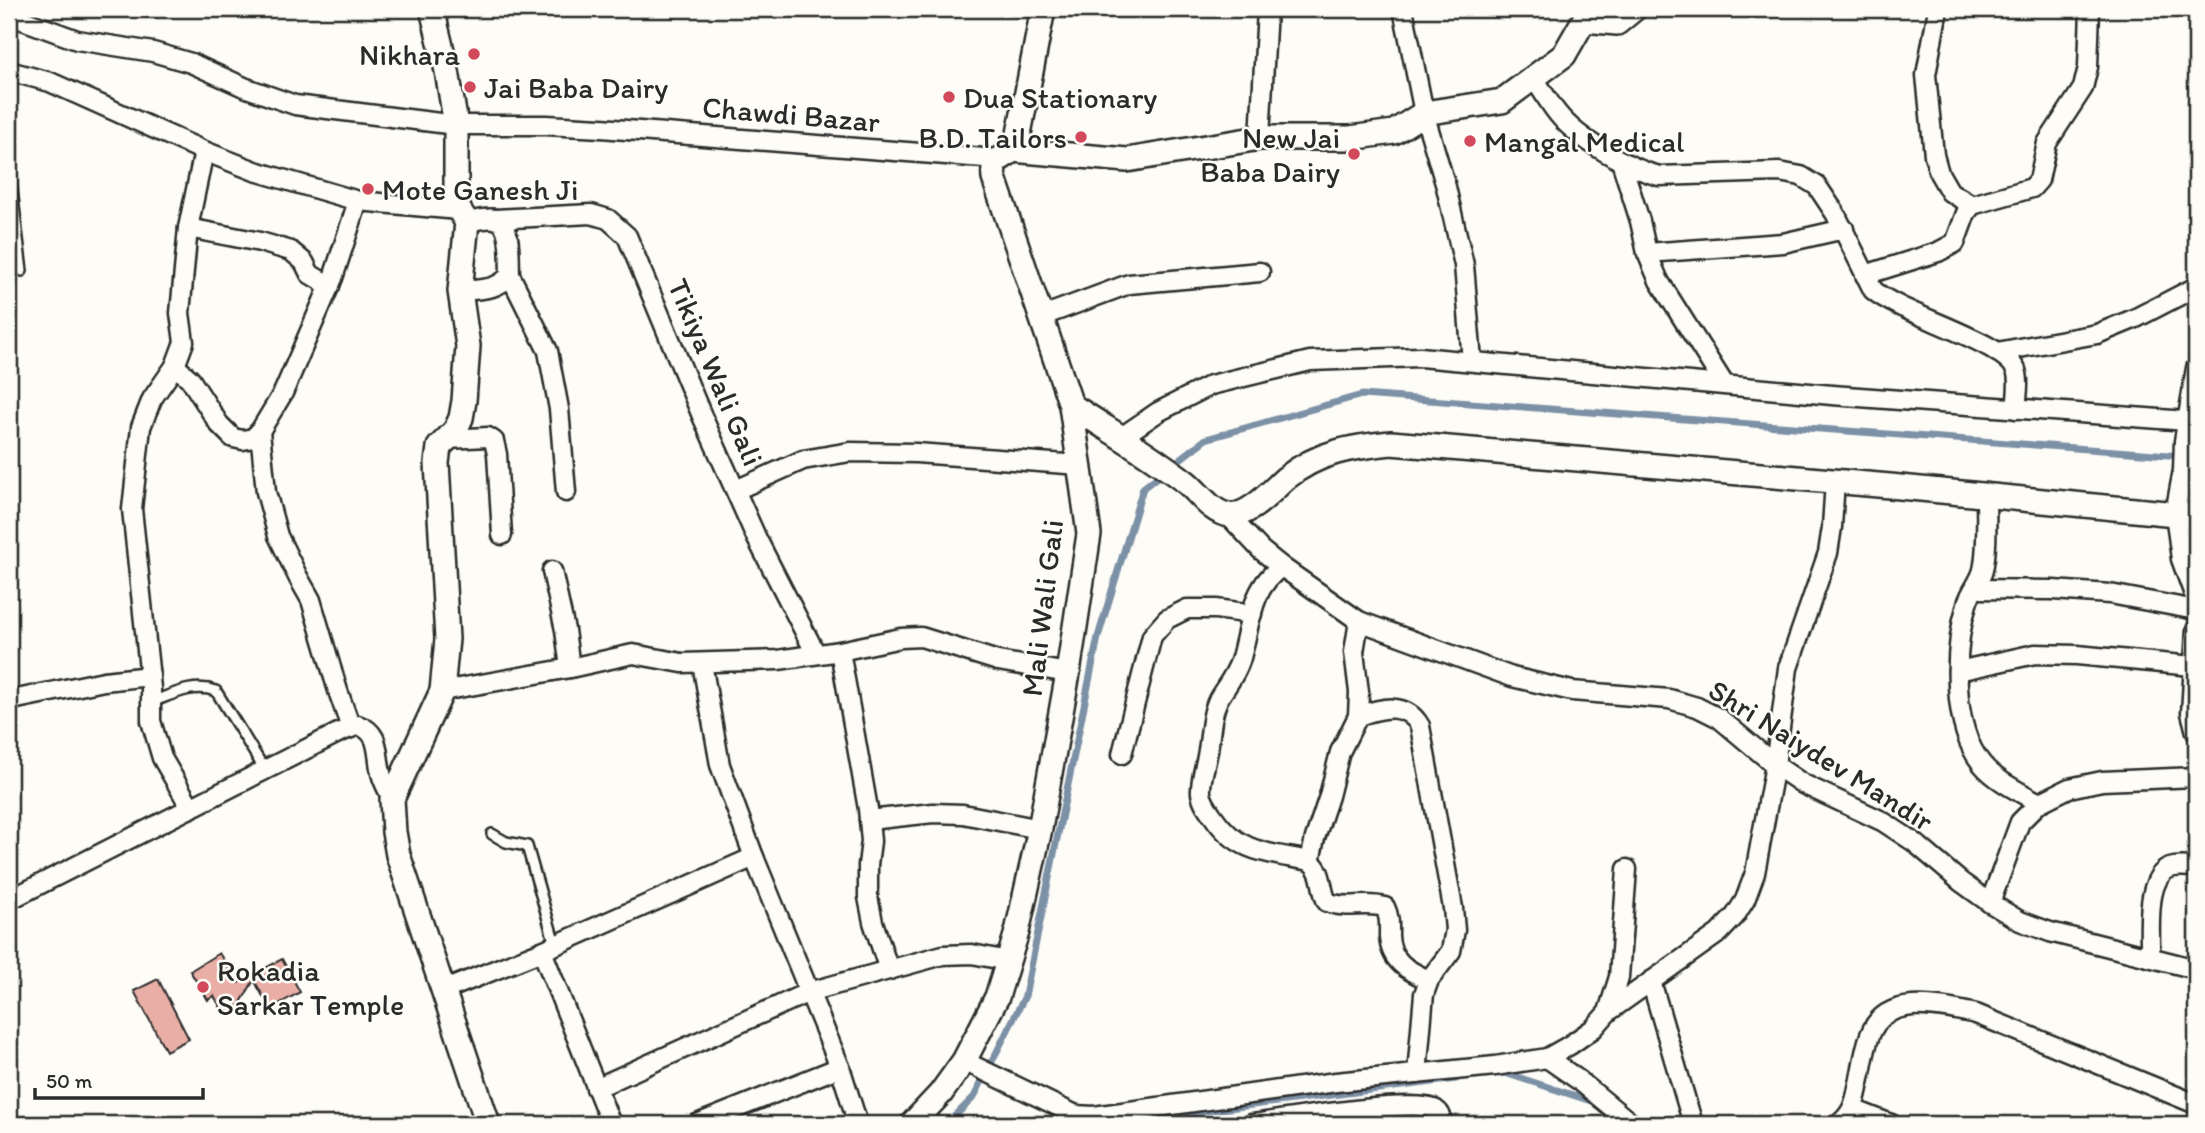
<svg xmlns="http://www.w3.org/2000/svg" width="2205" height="1133" font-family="Itim,sans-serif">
<rect width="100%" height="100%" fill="#fdfcf7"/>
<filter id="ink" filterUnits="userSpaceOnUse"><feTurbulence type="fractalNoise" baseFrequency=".0143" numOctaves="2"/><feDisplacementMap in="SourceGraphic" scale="14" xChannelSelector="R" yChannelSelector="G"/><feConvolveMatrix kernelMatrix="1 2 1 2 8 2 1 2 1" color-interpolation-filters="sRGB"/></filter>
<g filter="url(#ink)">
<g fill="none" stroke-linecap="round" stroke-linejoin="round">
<g stroke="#7b90a6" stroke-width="7">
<path d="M1499,1074L1505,1073L1594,1102"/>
<path d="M1605,1112L1617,1124"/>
<path d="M949,1123L1081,1124"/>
<path d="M947,1124L974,1097L1025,996L1098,637L1143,488L1206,439L1362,395L2196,457"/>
<path d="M1093,1124H1105L1456,1079"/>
</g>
</g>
<g fill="#e9afa6" stroke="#2b2b2b" stroke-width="2">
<path d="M219,953L238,983L282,959L300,992L270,1009L254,980L235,1013H224L214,996L208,1000L190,971Z"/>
<path d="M158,979L189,1039L166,1051L134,991Z"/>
</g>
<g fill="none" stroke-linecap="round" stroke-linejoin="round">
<defs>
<g id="service">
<path d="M9,166L22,271"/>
<path d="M152,702C173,694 194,683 216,691L265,770"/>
<path d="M492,834L506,842L527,846L555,944"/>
</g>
<g id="minor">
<path d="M1403,9L1424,113L1446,187L1464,265L1472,361"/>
<path d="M1938,9L1926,75L1934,155L1939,173L1950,192L1972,205"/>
<path d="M9,15L77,40L153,52L191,63L244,87L295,105L456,125H546L601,128L997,159"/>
<path d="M9,71L50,82L204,151L255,171L358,201L459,210"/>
<path d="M1534,78C1542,90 1549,103 1558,114C1579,140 1628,168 1659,176L1779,172L1801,176L1817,186L1835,213L1873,290C1902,315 2003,341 2016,370C2020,381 2017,397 2016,409"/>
<path d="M1260,138L1267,9"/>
<path d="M1621,161L1640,221L1647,253L1659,281L1724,384"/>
<path d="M495,219L591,214L608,219L627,236L702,416L757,539L816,654"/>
<path d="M188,228L260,242L291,251L304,262L310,274L330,286"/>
<path d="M1647,253L1783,243L1844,229"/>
<path d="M510,275L548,351L559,409L566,492"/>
<path d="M1865,275L1938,252L1955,243L1966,213L1972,205L2032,188L2039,180L2047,143L2083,88L2088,67L2090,9"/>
<path d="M460,291C479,289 497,291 510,275C509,261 513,223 495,219C487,217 475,221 467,222"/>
<path d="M1040,317L1129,284L1260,272"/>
<path d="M1997,352L2097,334L2136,318L2196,287"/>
<path d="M175,366L190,379L219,424L233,438L243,440L253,438L260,431L283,393L333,278L358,201"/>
<path d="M2196,368L2184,441L2183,470L2175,513L2181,559L2196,600"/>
<path d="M260,431L266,492L278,536L298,577L311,600L338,691L351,728"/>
<path d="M1120,438L1158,412L1211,385L1310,361L1420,357L1832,395L2187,421"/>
<path d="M447,439L488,437L494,441L497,454L502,535"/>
<path d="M736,490L803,460L850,452L916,453L1080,465"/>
<path d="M1986,495C1986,520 1988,546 1983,570C1980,582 1970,592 1967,604C1954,648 1951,726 1982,764C1996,781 2020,792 2039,803"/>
<path d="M1228,515L1261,550L1282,567L1359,621L1512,677L1572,691L1669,699L1697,707L1719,718L1775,765L1803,784L1882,821L1914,842L1961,882L1990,903L2020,921L2050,932L2196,969"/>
<path d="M1282,567C1250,586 1250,629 1240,661C1235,676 1226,686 1219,698C1210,715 1211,737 1207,756C1205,767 1200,781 1201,793C1202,801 1208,809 1213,816C1238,854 1270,853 1310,861C1324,872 1320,888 1327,902C1346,910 1365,901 1385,907C1390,917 1389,925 1389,936C1390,961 1408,971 1429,980"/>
<path d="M552,571L565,630L570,668"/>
<path d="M1975,589L2053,590L2110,594L2196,610"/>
<path d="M2196,630L2191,713L2196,732"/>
<path d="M840,651L868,809L871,841L868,865V897L873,922L889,970"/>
<path d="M702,663L720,765L754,857"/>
<path d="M1958,671L2035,654L2077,655L2193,666"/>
<path d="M442,691L570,668L633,654L682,663L778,660L840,651L901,638L921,637L998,661L1068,673"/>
<path d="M12,700L104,681L150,676"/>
<path d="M1358,716C1381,708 1406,701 1420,726L1453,908L1455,930L1451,951L1429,980L1424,994L1417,1074"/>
<path d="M1122,754L1152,636L1167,619L1187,609H1216L1252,614"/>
<path d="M191,808L162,758L151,721V688L132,509L141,427L152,399L175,366L184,342L180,313L188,228L204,151"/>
<path d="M869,820L933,813L963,814L1040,829"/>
<path d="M1310,861L1315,838L1329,796L1340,752L1358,716L1359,692L1354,652L1359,621"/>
<path d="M9,900L338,733L358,725C381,733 376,752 381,773C383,782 388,790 392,799"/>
<path d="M1990,903L2020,822L2039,803L2069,788L2102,781L2196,777"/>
<path d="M542,951L611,1124"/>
<path d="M2150,957C2151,934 2143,872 2174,867C2181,866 2189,867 2196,867"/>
<path d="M1651,981L1693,1124"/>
<path d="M442,991L542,951L754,857L840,1067L858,1124"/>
<path d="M1608,1012L1719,933L1735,916L1745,900L1755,873L1775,765L1788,668L1828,553L1832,527L1835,481"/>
<path d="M1547,1058L1580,1081L1632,1124"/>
<path d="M964,1061L1076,1115L1084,1121"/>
<path d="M596,1088L809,992L943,955L972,954L1008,961"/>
<path d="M1853,1109L1891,1124"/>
<path d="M1076,1115L1094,1116L1336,1082L1495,1066L1547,1058L1570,1045L1594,1028L1608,1012L1619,977L1627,869"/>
<path d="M697,1124L840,1067"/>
<path d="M1252,1124C1280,1120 1419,1097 1436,1110C1441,1113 1442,1119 1442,1124"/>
<path d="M1839,1124C1852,1114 1855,1103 1858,1088C1862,1071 1864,1051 1870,1035C1886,992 1942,1007 1976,1014L2196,1104"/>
</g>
<g id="tertiary">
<path d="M432,9L447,71L456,125V198L459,210L467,222L460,291L468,346L464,401L461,418L455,431L439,447L437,463L447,639L442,691L392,799L394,832L398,855L488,1124"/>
<path d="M1012,150L1127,160L1260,138H1350L1394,132L1424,113L1502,101L1564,55L1584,20L1617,23L1634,9"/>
<path d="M1071,405C1110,431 1150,454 1187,483C1199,493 1212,513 1229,515C1249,517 1272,490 1286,478C1318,452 1352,447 1391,443L1890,486L2196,516"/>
<path d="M912,1124L941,1093L964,1061L997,997L1017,932L1040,829L1068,673L1089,534L1071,405L994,178C992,155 1000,163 1012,150C1013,150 1018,140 1018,139L1043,9"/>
</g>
</defs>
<use href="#service" stroke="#2b2b2b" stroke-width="14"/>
<use href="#minor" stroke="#2b2b2b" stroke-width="23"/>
<use href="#tertiary" stroke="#2b2b2b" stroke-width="28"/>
<use href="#service" stroke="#fdfcf7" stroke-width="9"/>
<use href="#minor" stroke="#fdfcf7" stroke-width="18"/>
<use href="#tertiary" stroke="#fdfcf7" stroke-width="23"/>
</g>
</g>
<g fill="#d1495b" stroke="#fdfcf7" stroke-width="2.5">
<circle cx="474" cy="54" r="7"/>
<circle cx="470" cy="87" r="7"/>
<circle cx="949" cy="97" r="7"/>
<circle cx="1081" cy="137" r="7"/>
<circle cx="1470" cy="141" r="7"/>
<circle cx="1354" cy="154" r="7"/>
<circle cx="368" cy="189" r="7"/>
<circle cx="203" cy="987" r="7"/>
</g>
<g text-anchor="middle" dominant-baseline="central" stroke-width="5" stroke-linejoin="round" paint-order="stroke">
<g font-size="30" fill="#2b2b2b" stroke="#fdfcf7" text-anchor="start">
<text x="460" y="54" text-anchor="end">Nikhara</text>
<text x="484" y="87">Jai Baba Dairy</text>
<text x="963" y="97">Dua Stationary</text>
<text x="1067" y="137" text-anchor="end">B.D. Tailors</text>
<text x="1340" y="137" text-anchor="end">New Jai<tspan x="1340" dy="34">Baba Dairy</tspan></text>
<text x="1484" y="141">Mangal Medical</text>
<text x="382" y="189">Mote Ganesh Ji</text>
<text x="217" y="970">Rokadia<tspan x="217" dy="34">Sarkar Temple</tspan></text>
</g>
<g font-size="30" fill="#2b2b2b" stroke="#fdfcf7">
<text transform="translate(791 114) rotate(5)">Chawdi Bazar</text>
<text transform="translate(716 372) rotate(67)">Tikiya Wali Gali</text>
<text transform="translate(1042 608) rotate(-83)">Mali Wali Gali</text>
<text transform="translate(1821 755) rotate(32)">Shri Naiydev Mandir</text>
</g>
</g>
<rect width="2205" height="1133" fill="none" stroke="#fdfcf7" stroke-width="35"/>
<rect x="18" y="18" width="2170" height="1098" fill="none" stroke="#2b2b2b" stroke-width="2.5" filter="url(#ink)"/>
<path d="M35 1088v10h168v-10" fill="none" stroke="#2b2b2b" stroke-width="3.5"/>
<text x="46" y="1088" font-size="21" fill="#2b2b2b" stroke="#fdfcf7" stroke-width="5" paint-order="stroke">50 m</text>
</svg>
